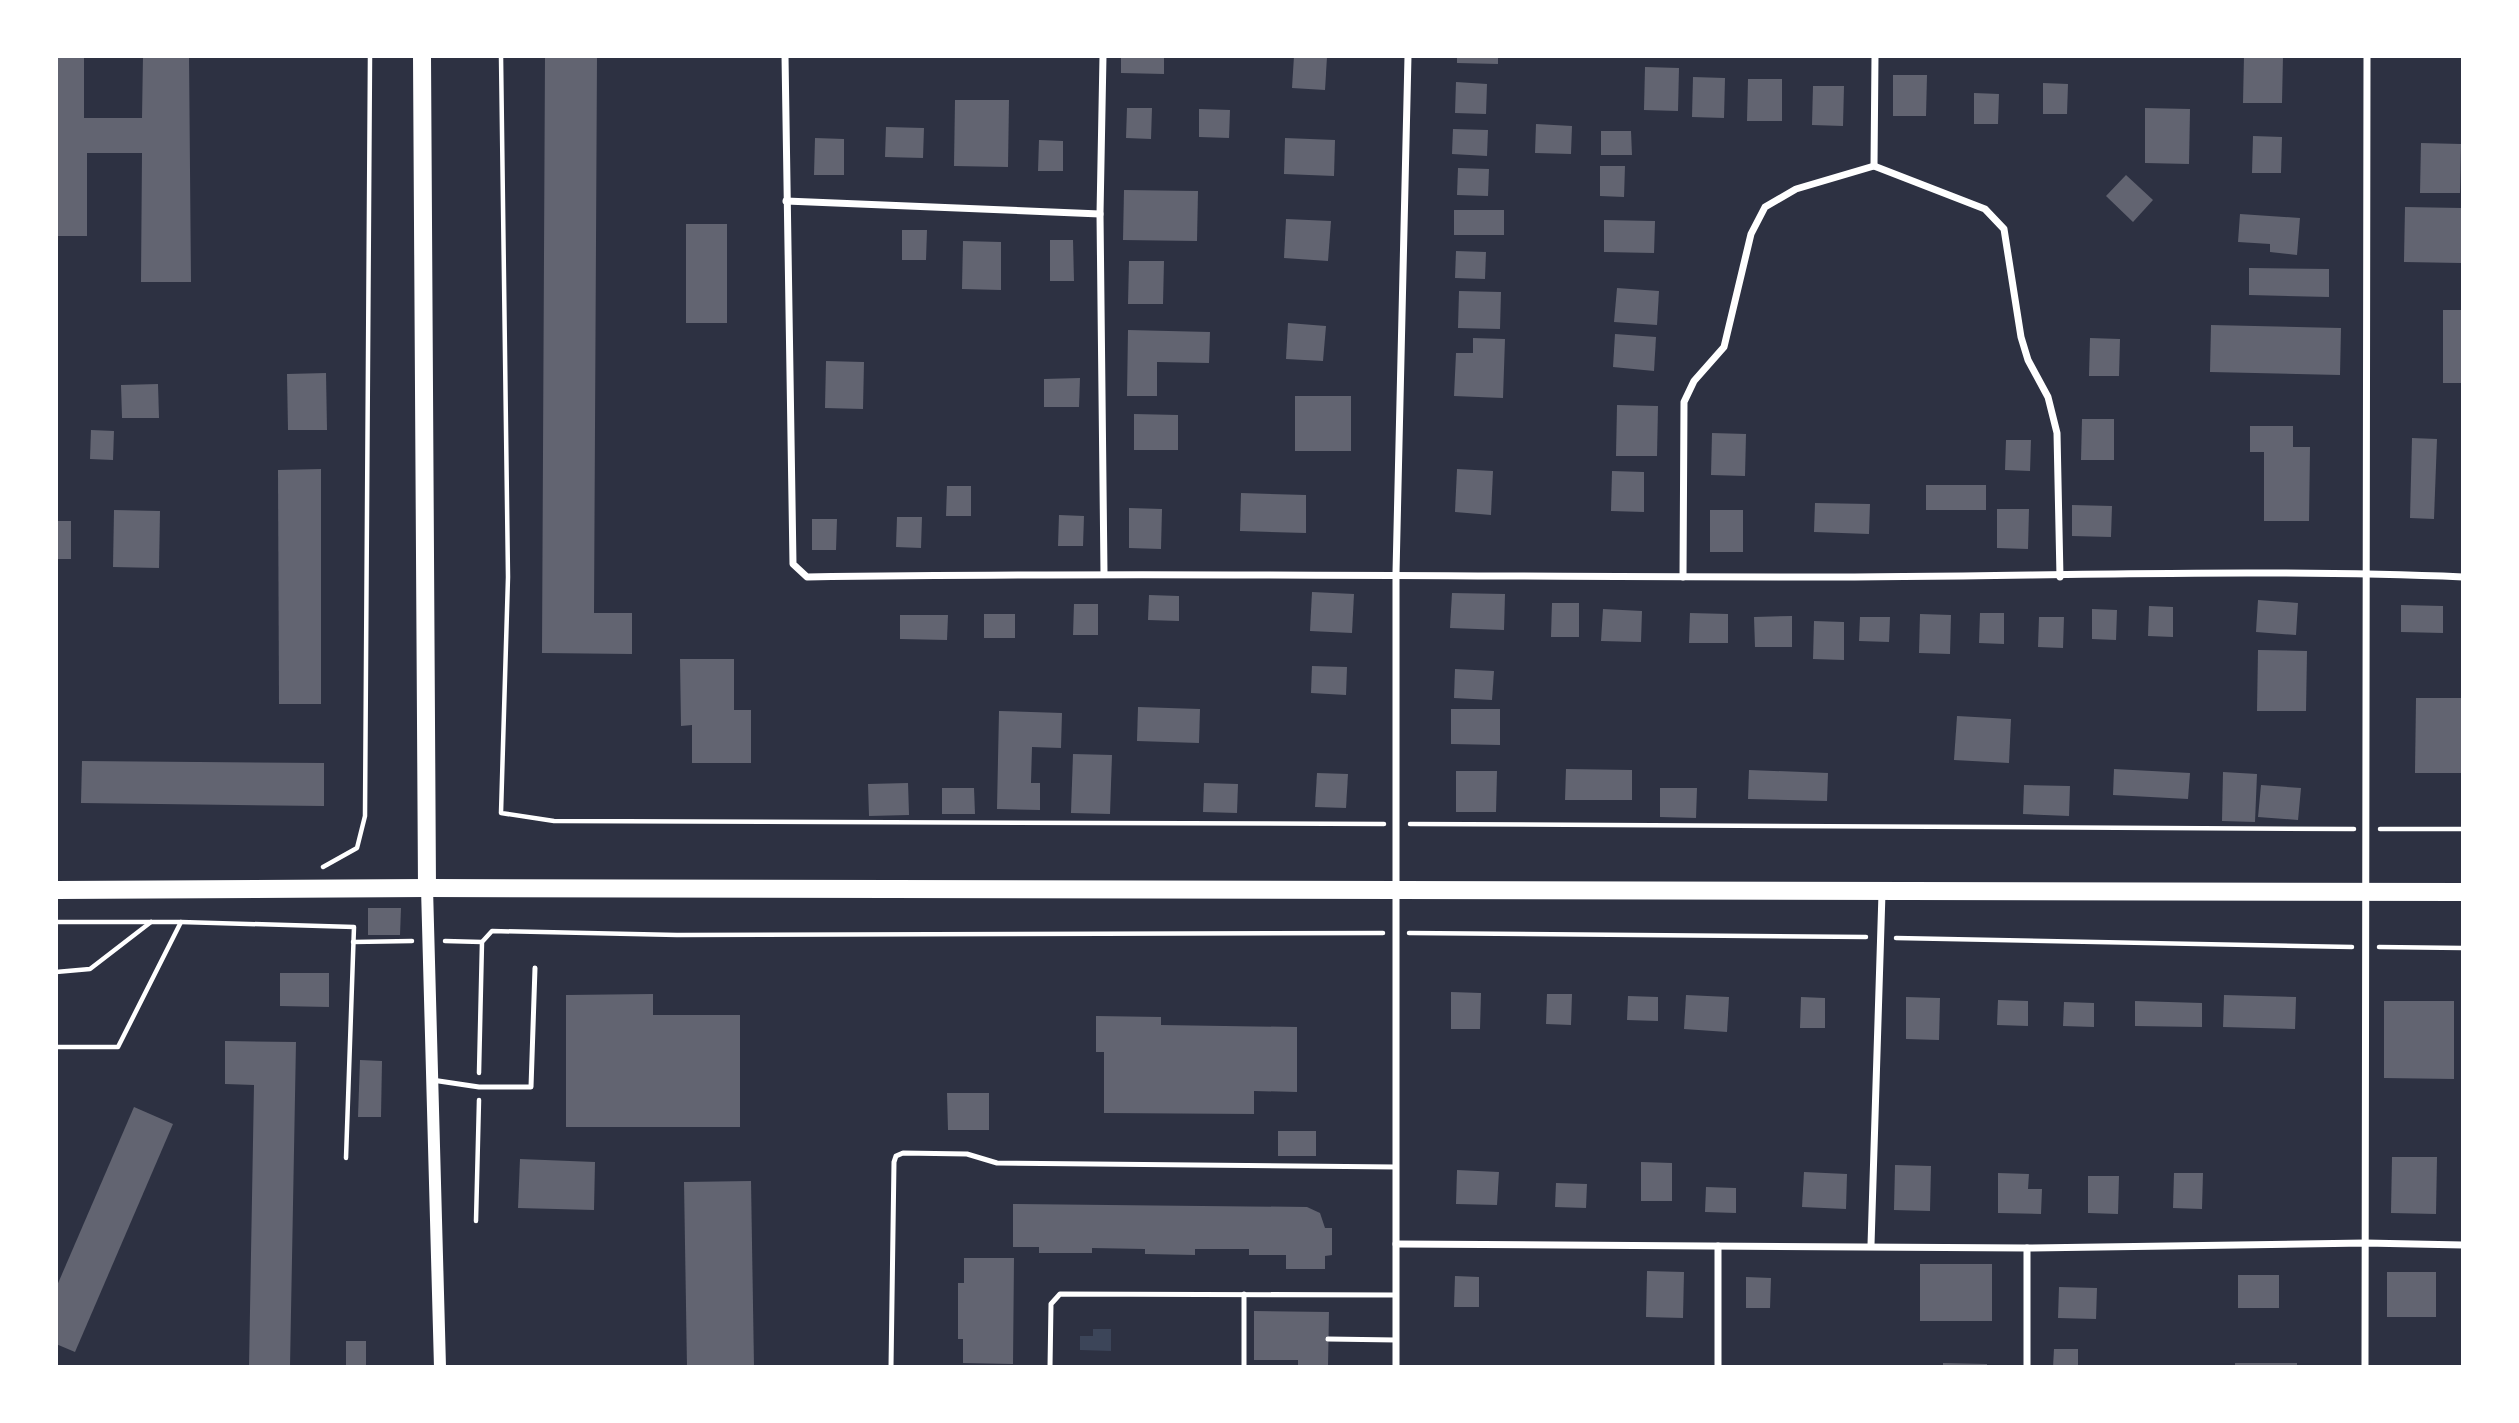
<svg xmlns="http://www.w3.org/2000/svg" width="2519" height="1423" font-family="Arial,sans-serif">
<rect width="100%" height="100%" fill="#2d3142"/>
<path fill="#3c4559" d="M1093,1329H1111V1351L1080,1350V1336H1093Z"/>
<g fill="#626471">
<path d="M56,56H84V118H142L143,56H189L191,282H141L142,153H87V236H56Z"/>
<path d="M545,56H597L594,613H632V654L542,653Z"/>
<path d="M1121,56H1164V74L1121,73Z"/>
<path d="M1294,56L1327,57L1325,90L1292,88Z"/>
<path d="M1457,56H1498V64L1457,63Z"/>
<path d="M2244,56H2283L2282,103H2243Z"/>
<path d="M1645,67L1679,68L1678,111L1644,110Z"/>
<path d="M1893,75H1927L1926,116H1893Z"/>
<path d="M1693,77L1725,78L1724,118L1692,117Z"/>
<path d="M1748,79H1782V121H1747Z"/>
<path d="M1456,82L1487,84L1486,114L1455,113Z"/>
<path d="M2043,83L2068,84L2067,114H2043Z"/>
<path d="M1813,86H1844L1843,126L1812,125Z"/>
<path d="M1974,93L1999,94L1998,124H1974Z"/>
<path d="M955,100H1009L1008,167L954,166Z"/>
<path d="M1127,108H1152L1151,139L1126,138Z"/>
<path d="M2145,108L2190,109L2189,164L2145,163Z"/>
<path d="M1199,109L1230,110L1229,138L1199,137Z"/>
<path d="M1536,124L1572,126L1571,154L1535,153Z"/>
<path d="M886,127L924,128L923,158L885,157Z"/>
<path d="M1453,129L1488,130L1487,156L1452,154Z"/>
<path d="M1601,131H1631L1632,155H1601Z"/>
<path d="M2253,136L2282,137L2281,173H2252Z"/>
<path d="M815,138L844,139V175H814Z"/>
<path d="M1285,138L1335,140L1334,176L1284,174Z"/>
<path d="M1039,140L1063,141V171H1038Z"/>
<path d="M2421,143L2461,144L2460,193H2420Z"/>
<path d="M1600,166H1625L1624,197L1600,196Z"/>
<path d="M1458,168L1489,169L1488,196L1457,195Z"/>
<path d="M2126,175L2153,200L2133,222L2106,196Z"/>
<path d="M1124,190L1198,191L1197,241L1123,240Z"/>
<path d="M2405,207L2462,208L2461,263L2404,262Z"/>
<rect x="1454" y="210" width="50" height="25"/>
<path d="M2240,214L2300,218L2297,255L2270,252V244L2238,242Z"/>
<path d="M1286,219L1331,221L1328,261L1284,258Z"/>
<path d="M1604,220L1655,221L1654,253L1604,252Z"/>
<rect x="686" y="224" width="41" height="99"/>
<path d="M902,230H927L926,260H902Z"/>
<path d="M1050,240H1073L1074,281H1050Z"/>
<path d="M963,241L1001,242V290L962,289Z"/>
<path d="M1456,251L1486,252L1485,279L1455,278Z"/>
<path d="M1129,261H1164L1163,304H1128Z"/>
<path d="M2249,268L2329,269V297L2249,295Z"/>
<path d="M1617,288L1659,291L1657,325L1614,322Z"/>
<path d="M1459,291L1501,292L1500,329L1458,328Z"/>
<rect x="2443" y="310" width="20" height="73"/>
<path d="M1288,323L1326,326L1323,361L1286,359Z"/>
<path d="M2211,325L2341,328L2340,375L2210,372Z"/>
<path d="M1128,330L1210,332L1209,363L1157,362V396H1127Z"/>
<path d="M1615,334L1656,337L1654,371L1613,367Z"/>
<path d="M1473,338L1505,339L1503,398L1454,396L1456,353H1473Z"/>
<path d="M2090,338L2120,339L2119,376H2089Z"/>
<path d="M826,361L864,362L863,409L825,408Z"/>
<path d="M326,373L327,430H288L287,374Z"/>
<path d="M1080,378L1079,407H1044V379Z"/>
<path d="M158,384L159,418H122L121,385Z"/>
<rect x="1295" y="396" width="56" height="55"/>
<path d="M1617,405L1658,406L1657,456H1616Z"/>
<path d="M1134,414L1178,415V450H1134Z"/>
<path d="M2082,419H2114V460H2081Z"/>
<path d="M2250,426H2293V447H2310L2309,521H2264V452H2250Z"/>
<path d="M91,430L114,431L113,460L90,459Z"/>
<path d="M1712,433L1746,434L1745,476L1711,475Z"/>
<path d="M2412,438L2437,439L2434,519L2410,518Z"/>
<path d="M2006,440H2031L2030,471L2005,470Z"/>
<path d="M321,469V704H279L278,470Z"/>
<path d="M1457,469L1493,471L1491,515L1455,512Z"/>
<path d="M1612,471L1644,472V512L1611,511Z"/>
<rect x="1926" y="485" width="60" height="25"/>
<path d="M947,486H971V516H946Z"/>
<path d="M1241,493L1306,495V533L1240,531Z"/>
<path d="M1815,503L1870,504L1869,534L1814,532Z"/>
<path d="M2072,505L2112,506L2111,537L2072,536Z"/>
<path d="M1129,508L1162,509L1161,549L1129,548Z"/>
<path d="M1997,509H2029L2028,549L1997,548Z"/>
<path d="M114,510L160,511L159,568L113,567Z"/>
<rect x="1710" y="510" width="33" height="42"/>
<path d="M1059,515L1084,516L1083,546H1058Z"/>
<path d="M897,517H922L921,548L896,547Z"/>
<path d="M812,519H837L836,550H812Z"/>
<rect x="56" y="521" width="15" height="38"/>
<path d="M1312,592L1354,594L1352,633L1310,631Z"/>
<path d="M1452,593L1505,594L1504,630L1450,628Z"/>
<path d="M1149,595L1179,596V621L1148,620Z"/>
<path d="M2258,600L2298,603L2296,635L2256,632Z"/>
<path d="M1552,603H1579V637H1551Z"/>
<path d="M1074,604H1098V635H1073Z"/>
<path d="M2401,605L2443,606V633L2401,632Z"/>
<path d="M2149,606L2173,607V637L2148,636Z"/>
<path d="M1603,609L1642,611L1641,642L1601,641Z"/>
<path d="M2092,609L2117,610L2116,640L2092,639Z"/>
<path d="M1690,613L1728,614V643H1689Z"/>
<path d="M1980,613H2004V644L1979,643Z"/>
<rect x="984" y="614" width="31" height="24"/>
<path d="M1920,614L1951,615L1950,654L1919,653Z"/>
<path d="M900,615H948L947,640L900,639Z"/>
<path d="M1792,616V647H1755L1754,617Z"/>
<path d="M1860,617H1890L1889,642L1859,641Z"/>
<path d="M2039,617H2064L2063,648L2038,647Z"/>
<path d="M1814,621L1844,622V660L1813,659Z"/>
<path d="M2258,650L2307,651L2306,711H2257Z"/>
<path d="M680,659H734V710H751V763H692V725L681,726Z"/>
<path d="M1312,666L1347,667L1346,695L1311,693Z"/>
<path d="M1455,669L1494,671L1492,700L1454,698Z"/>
<path d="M2416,698H2463V773H2415Z"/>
<path d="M1138,707L1200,709L1199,743L1137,741Z"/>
<path d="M1451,709H1500V745L1451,744Z"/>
<path d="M999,711L1062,713L1061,748L1032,747L1031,783H1040V810L997,809Z"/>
<path d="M1957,716L2011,719L2009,763L1954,760Z"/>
<path d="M1073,754L1112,755L1110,814L1071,813Z"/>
<path d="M82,761L324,763V806L81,803Z"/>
<path d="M1566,769L1632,770V800H1565Z"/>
<path d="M2114,769L2190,773L2188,799L2113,795Z"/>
<path d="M1749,770L1828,773L1827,801L1748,799Z"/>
<path d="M1456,771H1497L1496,812H1456Z"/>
<path d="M2223,772L2257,774L2255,822L2222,821Z"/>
<path d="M1317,773L1348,774L1346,808L1315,807Z"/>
<path d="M908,783L909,815L869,816L868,784Z"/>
<path d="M1204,783L1238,784L1237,813L1203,812Z"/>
<path d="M2024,785L2070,786L2069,816L2023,814Z"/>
<path d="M2261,785L2301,788L2298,820L2258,817Z"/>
<path d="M942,788H974L975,814H942Z"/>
<path d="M1660,788H1697L1696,818L1660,817Z"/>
<path d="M368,908H401L400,935H368Z"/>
<path d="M280,973H329V1007L280,1006Z"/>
<path d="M1451,992L1481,993L1480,1029H1451Z"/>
<path d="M653,994V1015H740V1127H566V995Z"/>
<path d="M1547,994H1572L1571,1025L1546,1024Z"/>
<path d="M1686,995L1729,997L1727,1032L1684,1029Z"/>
<path d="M2224,995L2296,997L2295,1029L2223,1027Z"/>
<path d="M1628,996L1658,997V1021L1627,1020Z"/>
<path d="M1801,997L1825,998V1028H1800Z"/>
<path d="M1906,997L1940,998L1939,1040L1906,1039Z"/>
<path d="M1998,1000L2028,1001V1026L1997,1025Z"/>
<path d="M2135,1001L2202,1003V1027L2135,1026Z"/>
<path d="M2384,1001H2454V1079L2384,1078Z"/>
<path d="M2064,1002L2094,1003V1027L2063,1026Z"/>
<path d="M1096,1016L1161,1017V1025L1297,1027V1092L1254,1091V1114L1104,1113V1052H1096Z"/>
<path d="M225,1041L296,1042L290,1367H249L254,1085L225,1084Z"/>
<path d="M360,1060L382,1061L381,1117H358Z"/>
<path d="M947,1093H989V1130H948Z"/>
<path d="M134,1107L173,1124L75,1352L56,1344V1288Z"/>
<rect x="1278" y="1131" width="38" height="25"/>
<path d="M2392,1157H2437L2436,1214L2391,1213Z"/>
<path d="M520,1159L595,1162L594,1210L518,1208Z"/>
<path d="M1641,1162L1672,1163V1201H1641Z"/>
<path d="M1895,1165L1931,1166L1930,1211L1894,1210Z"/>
<path d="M1457,1170L1499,1172L1497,1205L1456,1204Z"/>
<path d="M1804,1172L1847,1174L1846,1209L1802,1207Z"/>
<path d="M1998,1173L2029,1174L2028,1189H2042L2041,1214L1998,1213Z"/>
<path d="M2174,1173H2203L2202,1209L2173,1208Z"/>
<path d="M2088,1176H2119L2118,1214L2088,1213Z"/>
<path d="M751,1181L754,1367H687L684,1182Z"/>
<path d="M1556,1183L1587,1184L1586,1208L1555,1207Z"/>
<path d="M1706,1187L1736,1188V1213L1705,1212Z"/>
<path d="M1013,1204L1307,1207L1320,1213L1325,1228H1332V1255L1325,1256V1269H1286V1255H1249V1249H1195V1255L1145,1254V1249L1092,1248V1253H1039V1247H1013Z"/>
<path d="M964,1258H1014L1013,1364L963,1363V1339H958V1283H964Z"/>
<rect x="1920" y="1264" width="72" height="57"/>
<path d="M1647,1271L1684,1272L1683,1318L1646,1317Z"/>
<rect x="2387" y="1272" width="49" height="45"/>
<rect x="2238" y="1275" width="41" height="33"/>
<path d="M1455,1276L1479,1277V1307H1454Z"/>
<path d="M1746,1277L1771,1278L1770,1308H1746Z"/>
<path d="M2059,1287L2097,1288L2096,1319L2058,1318Z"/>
<path d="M1254,1311L1329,1312L1328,1366H1298V1360H1254Z"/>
<rect x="346" y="1341" width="20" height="26"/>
<path d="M2054,1349H2078V1367H2053Z"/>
<path d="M1943,1363L1987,1364V1367H1943Z"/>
<rect x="2235" y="1363" width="62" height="4"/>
</g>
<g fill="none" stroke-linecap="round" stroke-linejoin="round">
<g stroke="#fff" stroke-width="4.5">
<path d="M501,56L508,577L501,813L554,821L1384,824"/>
<path d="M1410,824L2354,829"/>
<path d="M2380,829H2463"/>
<path d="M323,867L357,848L365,816L370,56"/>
<path d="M56,922H181L354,927L346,1158"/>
<path d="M1409,933L1866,937"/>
<path d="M1896,938L2352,947"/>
<path d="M445,941L482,942"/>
<path d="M353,942L412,941"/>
<path d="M2379,947L2463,948"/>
<path d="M56,972L90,969L151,922"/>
<path d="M56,1047H118L181,922"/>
<path d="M479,1073L482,942L492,931L677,935L1383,933"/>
<path d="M476,1221L479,1100"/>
</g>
<g stroke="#fff" stroke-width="5">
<path d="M432,1080L479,1087H531L535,968"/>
<path d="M1328,1339L1396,1340"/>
<path d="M891,1367L894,1162L896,1156L903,1153L967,1154L997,1163L1396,1167"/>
<path d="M1050,1367L1051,1304L1060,1294L1396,1295"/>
<path d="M1244,1367V1294"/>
</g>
<g stroke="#fff" stroke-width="7">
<path d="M785,56L793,564L807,577C1142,572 1478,577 1814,577C2030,577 2247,568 2463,577"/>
<path d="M1103,56L1100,214L1104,573"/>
<path d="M1874,166L1875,56"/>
<path d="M786,201L1100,214"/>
<path d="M1683,577L1684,402L1694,381L1724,347L1751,234L1765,207L1796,189L1874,166L1985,209L2004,229L2021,337L2028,360L2048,397L2057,433L2060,577"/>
<path d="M1396,1244L2027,1248L2365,1243L2463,1245"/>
<path d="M1871,1245L1882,893"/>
<path d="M1718,1246V1367"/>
<path d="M2027,1248V1367"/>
<path d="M1396,1367V573L1408,56"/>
<path d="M2365,1367L2367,56"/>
</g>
<path stroke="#fff" stroke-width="12" d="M427,888L440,1367"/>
<g stroke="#fff" stroke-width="18">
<path d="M422,56L427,888"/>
<path d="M56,890L427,888L2463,892"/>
</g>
</g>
<rect width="2519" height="1423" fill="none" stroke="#ffffff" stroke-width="116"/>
</svg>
